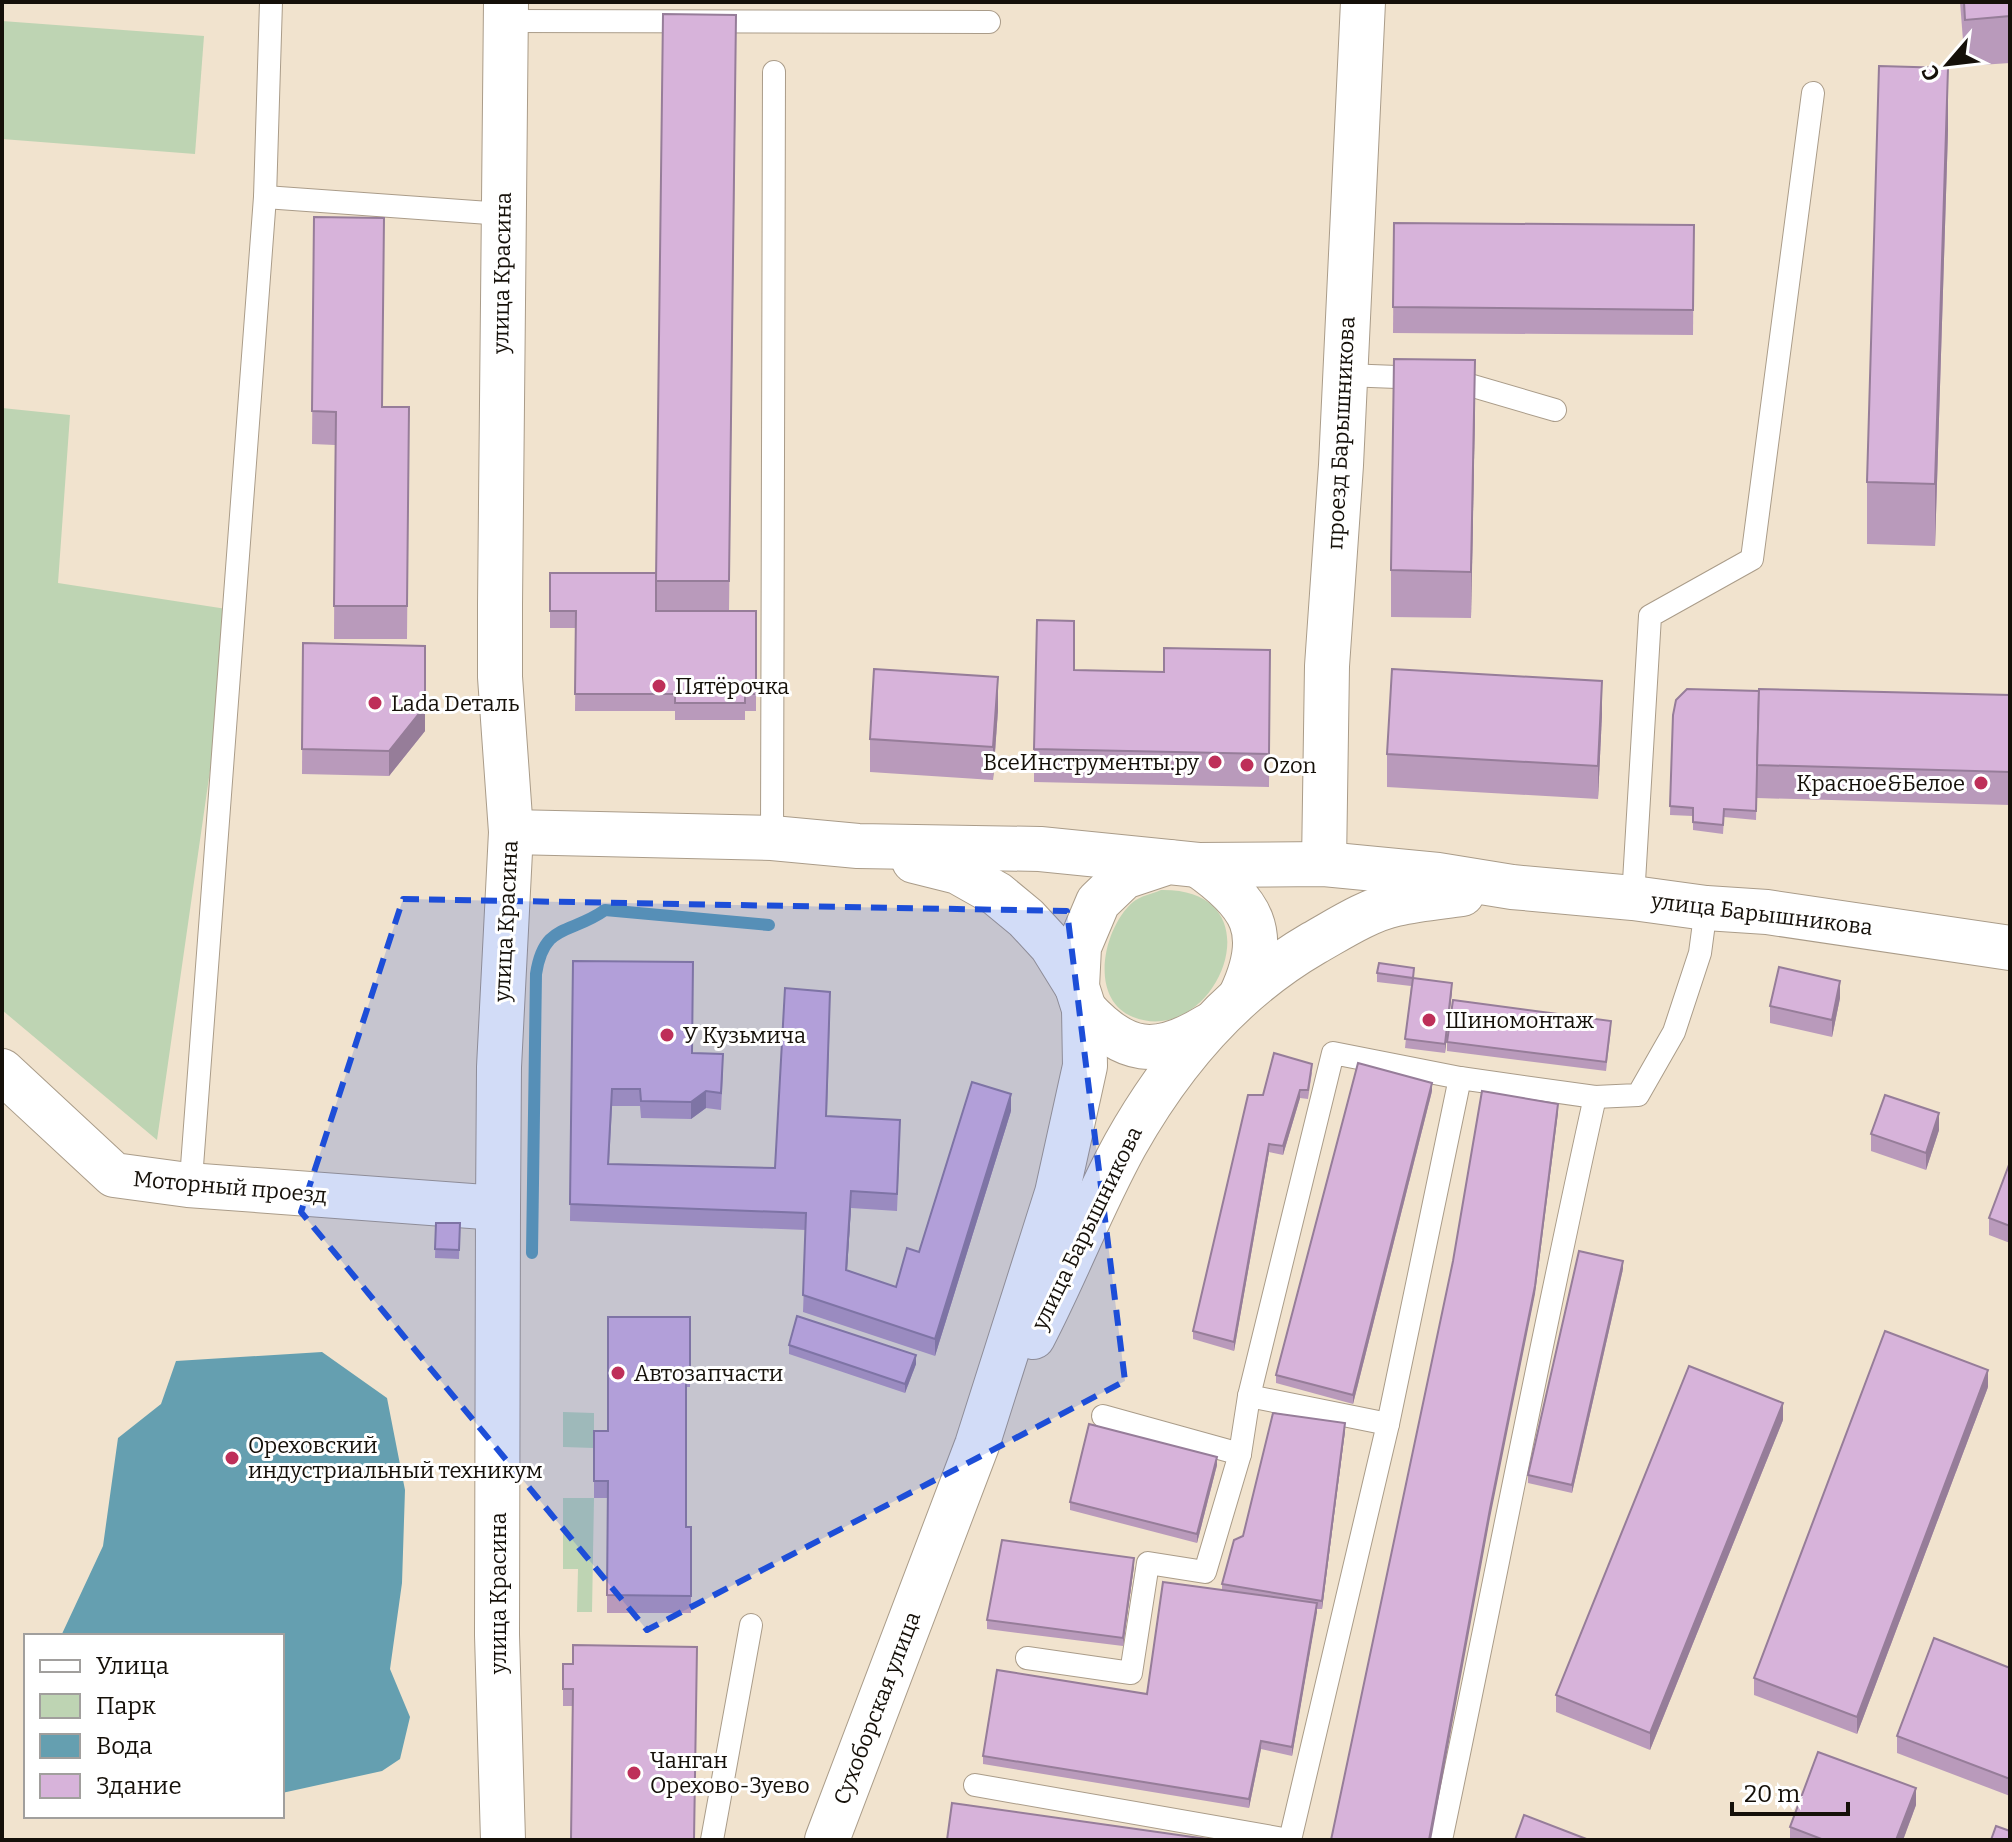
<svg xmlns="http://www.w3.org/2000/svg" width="2012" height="1842" font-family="Bitter,serif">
<rect width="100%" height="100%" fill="#f1e3ce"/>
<g fill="#bed4b3">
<path d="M2,21L204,36L195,154L2,139Z"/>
<path d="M2,408L70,415L58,583L233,610L157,1140L2,1010Z"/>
<path d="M1161,890C1282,888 1216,1050 1133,1017C1088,999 1103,928 1133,902C1140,896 1152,894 1161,890Z"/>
<path d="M563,1412L594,1413V1448L563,1447Z"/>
<path d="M563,1498H594L592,1612H577L578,1569H563Z"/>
</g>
<path fill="#659fb0" d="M322,1352L387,1398L405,1490L402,1583L390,1669L410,1717L400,1759L382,1771L282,1793V1636H61L103,1546L118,1438L161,1404L176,1361Z"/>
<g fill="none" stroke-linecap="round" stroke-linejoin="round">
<path stroke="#659fb0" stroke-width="12" d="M532,1253L536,974C544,922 570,935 605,910L769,925"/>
<defs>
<g id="lane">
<path d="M506,21L989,22"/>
<path d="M265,197L503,214"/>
<path d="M1345,375L1449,379L1555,410"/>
<path d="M772,838L774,72"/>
<path d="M1633,898L1650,616L1752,559L1813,93"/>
<path d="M192,1166L265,197L271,2"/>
<path d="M1249,1396L1333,1053L1460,1078"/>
<path d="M1103,1416L1240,1454"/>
<path d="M1027,1658L1131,1673L1148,1563L1205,1572L1240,1454L1249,1396L1388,1424"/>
<path d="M975,1785L1289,1840"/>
<path d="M712,1840L751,1625"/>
<path d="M1290,1840L1388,1424L1460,1078L1595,1097L1638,1095L1674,1032L1700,953L1706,908"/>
<path d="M1441,1840C1493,1592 1540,1344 1595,1097"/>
</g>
<g id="street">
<path d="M511,832L772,838L858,846L1040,849L1169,862"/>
<path d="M914,861L958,872L997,894L1026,918L1051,945L1077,987"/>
<path d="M1324,864L1327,666L1341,465L1363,2"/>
<path d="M2,1071L114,1175L188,1185L498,1208"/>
<path d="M503,1840L497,1635L498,1208L499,1067L511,832L500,677V604L506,2"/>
</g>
<g id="secondary">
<path d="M1198,865C1252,903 1271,931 1241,995"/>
<path d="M1084,1009C1125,1054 1156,1058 1208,1026"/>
<path d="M1033,1337C1066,1274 1091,1207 1125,1145C1171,1063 1233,990 1314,943C1339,929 1368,910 1396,904C1418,899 1441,897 1462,894"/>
<path d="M827,1840L977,1445L1057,1193L1085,1066L1084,1009L1077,987L1079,947L1098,902L1124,877L1169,862L1198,865L1324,864L1438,875L1512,887L1633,898L1706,908L1767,912L2010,948"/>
</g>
</defs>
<use href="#lane" stroke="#aa9c89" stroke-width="24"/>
<use href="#street" stroke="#aa9c89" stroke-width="46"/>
<use href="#secondary" stroke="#aa9c89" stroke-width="46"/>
<use href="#lane" stroke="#fff" stroke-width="22"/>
<use href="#street" stroke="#fff" stroke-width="44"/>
<use href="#secondary" stroke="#fff" stroke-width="44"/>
</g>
<g fill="#b99abb">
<path d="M1960,2H2010V63L1965,66Z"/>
<path d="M663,14L736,61L729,611H756V711H745V720H675V711H575L576,628H550V573H656Z"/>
<path d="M1948,130L1935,546L1867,544V482Z"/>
<path d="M314,217L383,407H409L407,639H334L335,445L312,444Z"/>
<path d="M1394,223L1694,225L1693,335L1393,333Z"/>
<path d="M1475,407L1471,618L1391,617V570Z"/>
<path d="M303,643L425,731L389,776L302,774Z"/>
<path d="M1270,650L1269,787L1034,782V749L1074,670L1164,672Z"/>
<path d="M2010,695V805L1757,798V782L1756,820L1724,817L1723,834L1693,830V816L1670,815L1673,715Z"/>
<path d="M998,710L993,780L870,772V739Z"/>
<path d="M1602,714L1598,799L1387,787V754Z"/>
<path d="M573,961L692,1053L723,1071L721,1110L706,1108L691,1119L641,1118L640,1106H612L609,1164L775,1168L830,1009L827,1116L900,1137L897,1211L851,1208L847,1270L896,1287L1011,1111L935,1356L803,1312L806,1230L570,1221Z"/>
<path d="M1377,973L1414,978L1452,991L1445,1053L1405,1048L1411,986L1377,982Z"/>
<path d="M1840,998L1832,1037L1770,1023V1006Z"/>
<path d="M1611,1029L1606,1071L1447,1051V1042Z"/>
<path d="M1312,1072L1308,1099L1300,1098L1283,1155L1269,1152L1234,1351L1193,1339V1331L1263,1095Z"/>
<path d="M1432,1091L1353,1404L1276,1383V1375Z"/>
<path d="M1939,1130L1926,1170L1871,1151V1134Z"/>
<path d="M2010,1162V1243L1989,1235V1218Z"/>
<path d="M436,1223H460L459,1259L435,1258Z"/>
<path d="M1623,1269L1572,1493L1528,1483V1475Z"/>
<path d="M690,1317V1387H686V1527H691V1613H607V1498H594V1431H608Z"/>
<path d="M789,1345L916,1364L905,1393L789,1354Z"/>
<path d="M1988,1387L1857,1734L1754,1695V1678Z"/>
<path d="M1783,1420L1650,1750L1556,1712V1695Z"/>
<path d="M1345,1431L1322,1609H1317L1292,1756L1261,1749L1249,1808L983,1764V1756L1147,1694L1222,1590V1584L1243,1536Z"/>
<path d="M1217,1465L1197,1543L1070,1510V1502Z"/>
<path d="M1134,1566L1123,1646L987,1629V1620Z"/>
<path d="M563,1664H573L572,1706H563Z"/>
<path d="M2010,1668V1796L1897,1753V1736Z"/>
<path d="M1916,1805L1903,1840H1790V1827Z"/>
</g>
<g fill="#967d99">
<path d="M1948,68V130L1935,546V484Z"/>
<path d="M1475,360V407L1471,618V572Z"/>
<path d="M998,677V710L993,780V747Z"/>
<path d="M1602,681V714L1598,799V766Z"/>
<path d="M425,706V731L389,776V751Z"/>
<path d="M1840,981V998L1832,1037V1020Z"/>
<path d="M1452,983V991L1445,1053V1044Z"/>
<path d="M1432,1083V1091L1353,1404V1395Z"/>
<path d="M1300,1090V1098L1283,1155V1146Z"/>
<path d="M706,1091V1108L691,1119V1102Z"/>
<path d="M1011,1094V1111L935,1356V1339Z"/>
<path d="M1558,1104V1113L1535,1294L1490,1518L1431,1840H1429Z"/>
<path d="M1939,1113V1130L1926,1170V1153Z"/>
<path d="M1269,1144V1152L1234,1351V1342Z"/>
<path d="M851,1191V1208L846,1287V1270Z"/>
<path d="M1623,1261V1269L1572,1493V1485Z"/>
<path d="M916,1355V1364L905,1393V1384Z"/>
<path d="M1988,1370V1387L1857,1734V1717Z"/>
<path d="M1783,1403V1420L1650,1750V1733Z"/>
<path d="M1345,1423V1431L1322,1609V1601Z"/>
<path d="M1217,1457V1465L1197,1543V1534Z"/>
<path d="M1134,1558V1566L1123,1646V1638Z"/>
<path d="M1317,1603V1612L1292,1756V1747Z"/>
<path d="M1261,1741V1749L1249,1808V1799Z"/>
<path d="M1916,1788V1805L1903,1840H1896Z"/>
</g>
<g fill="#d7b3da" stroke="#967d99" stroke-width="2">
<path d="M1964,2H2010V16L1965,20Z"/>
<path d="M663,14L736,15L729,581H656Z"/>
<path d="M1879,66L1948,68L1935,484L1867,482Z"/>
<path d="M314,217L384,218L382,407H409L407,606H334L336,412L312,411Z"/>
<path d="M1394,223L1694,225L1693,310L1393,307Z"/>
<path d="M1394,359L1475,360L1471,572L1391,570Z"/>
<path d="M550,573H656V611H756V694H745V703H675V694H575L576,611H550Z"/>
<path d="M1037,620L1074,621V670L1164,672V648L1270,650L1269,754L1034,749Z"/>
<path d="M303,643L425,646V706L389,751L302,749Z"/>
<path d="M874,669L998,677L993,747L870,739Z"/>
<path d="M1392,669L1602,681L1598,766L1387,754Z"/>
<path d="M1687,689L1759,691L1756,811L1724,809L1723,825L1693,822V808L1670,806L1673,715L1676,700Z"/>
<path d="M1759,689L2010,695V772L1757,765Z"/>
<path d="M573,961L693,962L692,1053L723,1054L721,1093L706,1091L691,1102L641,1101L640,1089H612L608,1164L775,1168L785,988L830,992L826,1116L900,1120L897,1194L851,1191L846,1270L896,1287L907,1248L919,1252L972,1082L1011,1094L935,1339L803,1295L806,1213L570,1204Z"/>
<path d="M1379,963L1414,968L1413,978L1377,973Z"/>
<path d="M1779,967L1840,981L1832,1020L1770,1006Z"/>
<path d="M1413,978L1452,983L1445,1044L1405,1039Z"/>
<path d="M1453,1000L1611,1021L1606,1062L1447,1042Z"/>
<path d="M1274,1053L1312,1064L1308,1090H1300L1283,1146L1269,1144L1234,1342L1193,1331L1248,1095H1263Z"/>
<path d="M1358,1063L1432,1083L1353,1395L1276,1375Z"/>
<path d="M1482,1091L1558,1104L1535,1286L1490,1509L1429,1840H1331L1453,1261Z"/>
<path d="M1885,1095L1939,1113L1926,1153L1871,1134Z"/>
<path d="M2010,1162V1226L1989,1218Z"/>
<path d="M436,1223H460L459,1250L435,1249Z"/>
<path d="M1579,1251L1623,1261L1572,1485L1528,1475Z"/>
<path d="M797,1316L916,1355L905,1384L789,1345Z"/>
<path d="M608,1317H690V1370H686V1527H691V1596L607,1595L608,1481H594V1431H608Z"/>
<path d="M1885,1331L1988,1370L1857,1717L1754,1678Z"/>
<path d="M1689,1366L1783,1403L1650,1733L1556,1695Z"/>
<path d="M1273,1413L1345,1423L1322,1601L1222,1584L1234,1540L1243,1536Z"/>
<path d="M1089,1424L1217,1457L1197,1534L1070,1502Z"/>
<path d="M1002,1540L1134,1558L1123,1638L987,1620Z"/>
<path d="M1163,1582L1317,1603L1292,1747L1261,1741L1249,1799L983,1756L997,1670L1147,1694Z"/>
<path d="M1934,1638L2010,1668V1779L1897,1736Z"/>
<path d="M573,1645L697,1647L694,1840H571L573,1689H563V1664H573Z"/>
<path d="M1818,1752L1916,1788L1896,1840H1824L1790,1827Z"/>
<path d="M952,1803L1214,1840H947Z"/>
<path d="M1524,1815L1589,1840H1515Z"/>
<path d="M1996,1826L2010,1831V1840H1991Z"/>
</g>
<path fill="#1d4ed8" fill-opacity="0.2" stroke="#1d4ed8" stroke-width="6" stroke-dasharray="16 10" stroke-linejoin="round" d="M403,899L1067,911L1125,1381L647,1630L301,1212Z"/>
<g fill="#be2f59" stroke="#fff" stroke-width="3">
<circle cx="659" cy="686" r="8"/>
<circle cx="375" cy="703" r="8"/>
<circle cx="1215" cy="762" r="8"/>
<circle cx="1247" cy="765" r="8"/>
<circle cx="1981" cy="783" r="8"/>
<circle cx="1429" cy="1020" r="8"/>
<circle cx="667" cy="1035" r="8"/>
<circle cx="618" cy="1373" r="8"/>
<circle cx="232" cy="1458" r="8"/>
<circle cx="634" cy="1773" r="8"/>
</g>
<g text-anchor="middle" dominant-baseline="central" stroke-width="6" stroke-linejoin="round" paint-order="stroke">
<g font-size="22" fill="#151009" stroke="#fff">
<text transform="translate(502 273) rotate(-89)">улица Красина</text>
<text transform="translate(1341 433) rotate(-87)">проезд Барышникова</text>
<text transform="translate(1762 914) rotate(7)">улица Барышникова</text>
<text transform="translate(506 921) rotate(-87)">улица Красина</text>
<text transform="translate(230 1187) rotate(5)">Моторный проезд</text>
<text transform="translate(1087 1228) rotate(-64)">улица Барышникова</text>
<text transform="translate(498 1593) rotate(-90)">улица Красина</text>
<text transform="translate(877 1708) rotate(-69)">Сухоборская улица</text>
</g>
<g font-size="22" fill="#151009" stroke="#fff" text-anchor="start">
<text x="675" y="686">Пятёрочка</text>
<text x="391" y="703">Lada Dеталь</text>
<text x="1199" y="762" text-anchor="end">ВсеИнструменты.ру</text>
<text x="1263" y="765">Ozon</text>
<text x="1965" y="783" text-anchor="end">Красное&amp;Белое</text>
<text x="1445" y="1020">Шиномонтаж</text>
<text x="683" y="1035">У Кузьмича</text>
<text x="634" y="1373">Автозапчасти</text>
<text x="248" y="1445">Ореховский<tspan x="248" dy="25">индустриальный техникум</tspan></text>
<text x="650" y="1760">Чанган<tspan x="650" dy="25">Орехово-Зуево</tspan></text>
</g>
</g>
<rect width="2012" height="1842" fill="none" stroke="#151009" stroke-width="8"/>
<rect x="24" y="1634" width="260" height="184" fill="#ffffff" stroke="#a19f9d" stroke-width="2"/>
<rect x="40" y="1660" width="40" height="12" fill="#ffffff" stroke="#a19f9d" stroke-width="2"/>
<text x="96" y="1674" font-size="24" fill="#151009">Улица</text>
<rect x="40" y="1694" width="40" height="24" fill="#bed4b3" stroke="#a19f9d" stroke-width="2"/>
<text x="96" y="1714" font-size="24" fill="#151009">Парк</text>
<rect x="40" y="1734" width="40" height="24" fill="#659fb0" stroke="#a19f9d" stroke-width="2"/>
<text x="96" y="1754" font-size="24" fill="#151009">Вода</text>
<rect x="40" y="1774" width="40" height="24" fill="#d7b3da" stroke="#a19f9d" stroke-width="2"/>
<text x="96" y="1794" font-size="24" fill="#151009">Здание</text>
<g transform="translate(1948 64) rotate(242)" stroke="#ffffff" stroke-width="6" paint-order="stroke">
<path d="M0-6L14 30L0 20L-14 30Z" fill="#151009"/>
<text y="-12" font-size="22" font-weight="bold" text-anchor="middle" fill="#151009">С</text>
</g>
<path d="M1732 1802v12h116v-12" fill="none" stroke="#151009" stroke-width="4"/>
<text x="1744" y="1802" font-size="24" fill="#151009" stroke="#ffffff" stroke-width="6" paint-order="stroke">20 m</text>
</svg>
